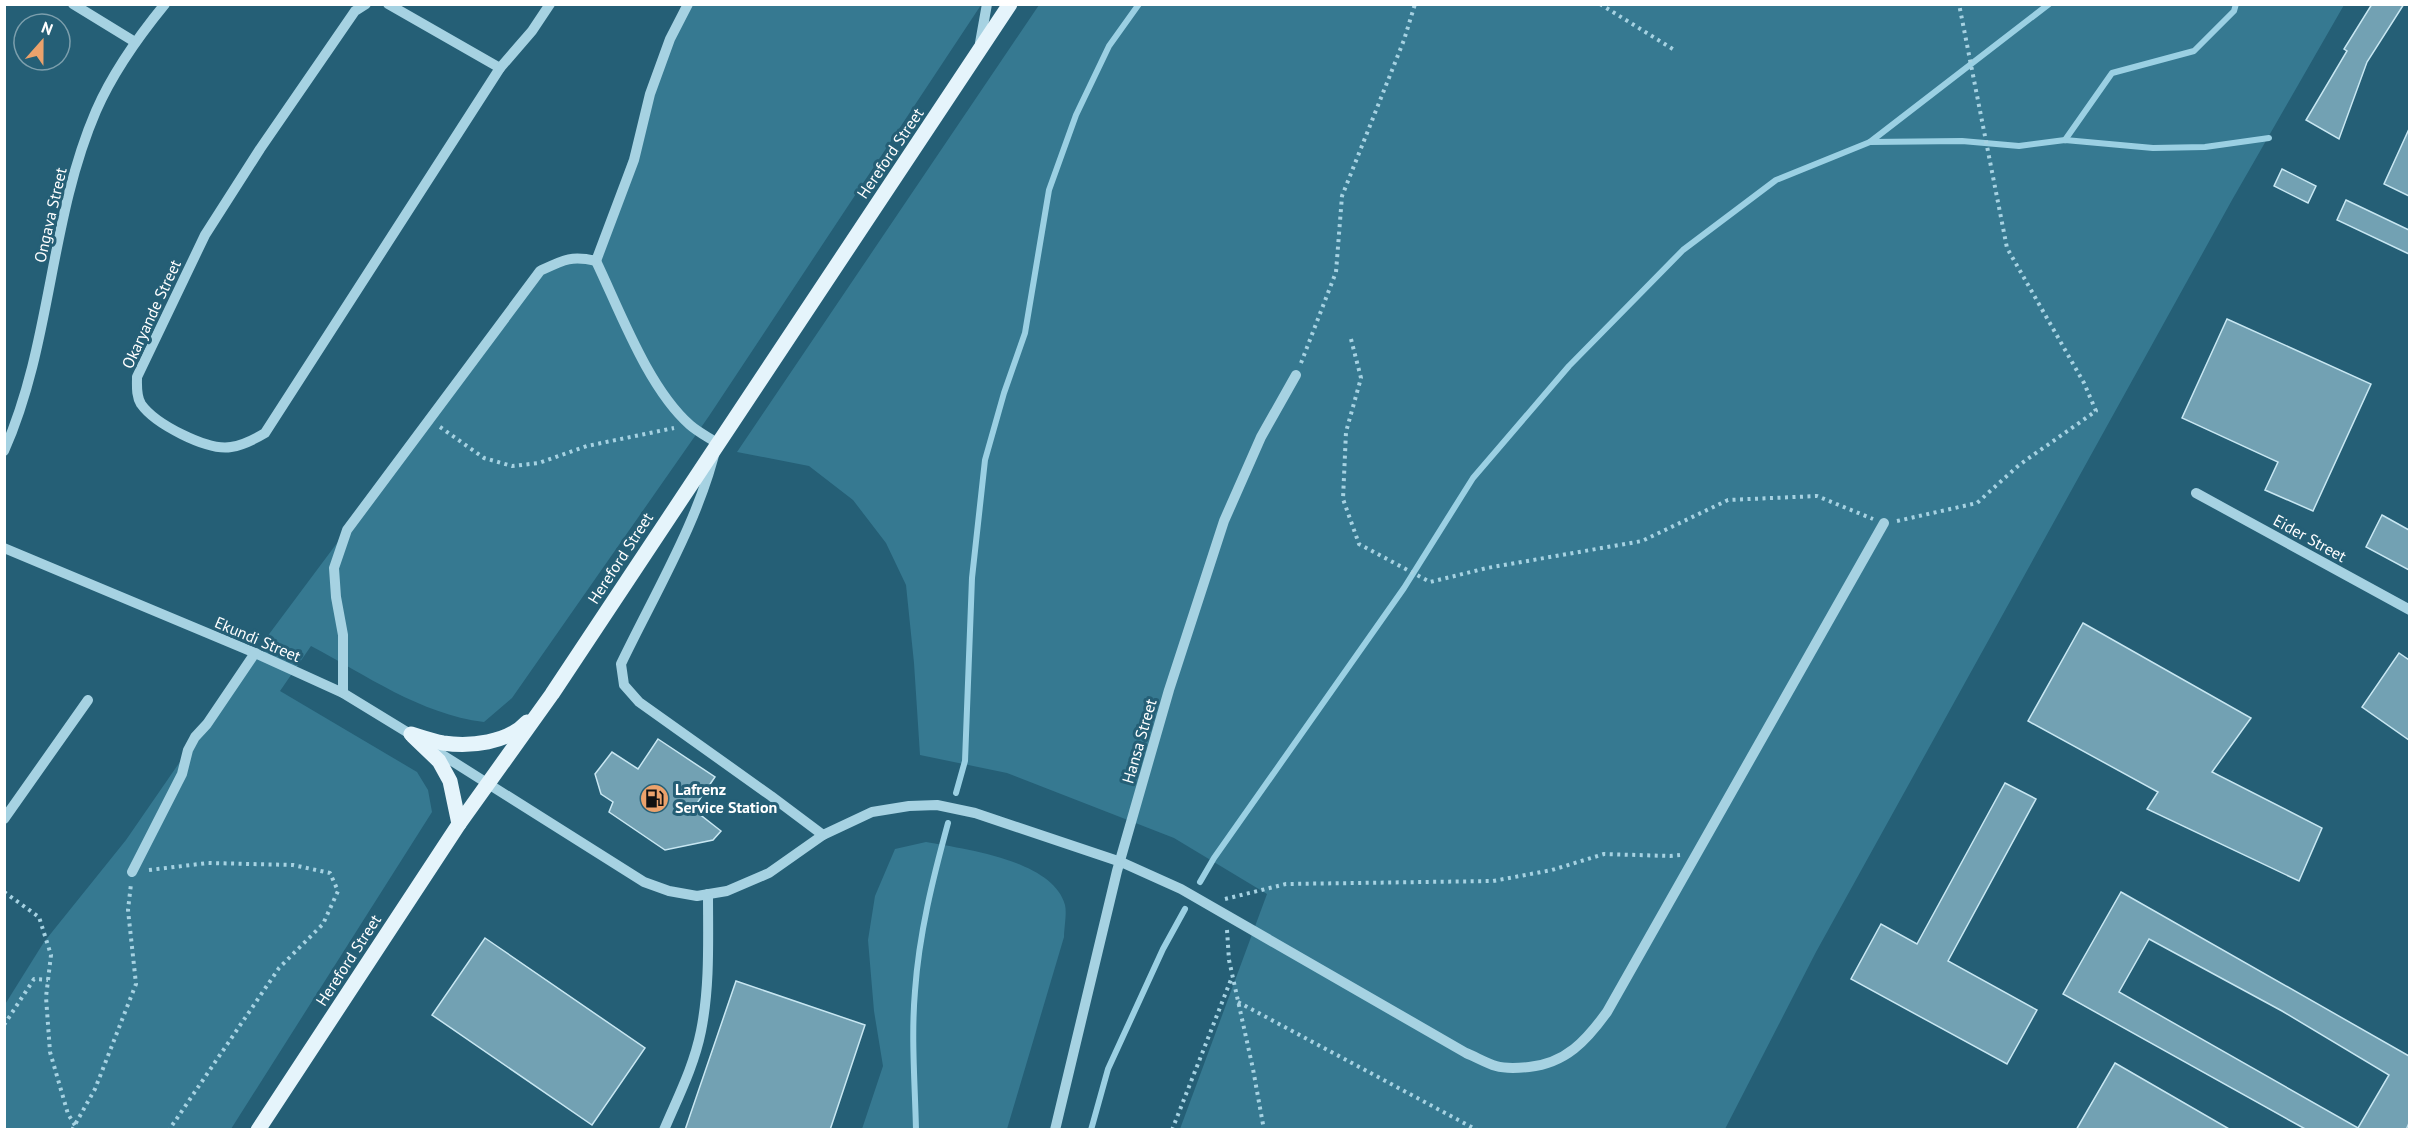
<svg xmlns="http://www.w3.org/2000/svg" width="2414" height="1134" font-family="'PT Sans',sans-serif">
<rect width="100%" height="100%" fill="#255f76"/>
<g fill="#367991">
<path d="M688,5H981L709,416L512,698L484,722C420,714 366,675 311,646L280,691L417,772L428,790L432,812L231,1129H5L4,1006L44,942L126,840L255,653L540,271L563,259L596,260L650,94Z"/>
<path d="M1039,5H2344L2232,200L1816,952L1725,1129H1180L1267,894L1174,838L1007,773L920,755L914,663L906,585L886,543L853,500L809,466L737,452Z"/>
<path d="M926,842C964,849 1053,860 1065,905C1067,914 1064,928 1064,937L1007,1129H862L883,1066L874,1011L868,940L875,896L895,849Z"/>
</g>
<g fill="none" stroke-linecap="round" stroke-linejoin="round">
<g stroke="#9bd0e3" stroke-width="6">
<path d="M2065,140L2112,73L2194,51L2234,11L2236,4"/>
<path d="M1870,142L1962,141L2019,146L2065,140L2153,148L2205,147L2269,138"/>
<path d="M956,793L965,761L972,578L985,460L1004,393L1025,333L1049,190L1076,115L1109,46L1139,4"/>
<path d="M1200,882L1214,858L1404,588L1473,478L1569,366L1683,250L1776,180L1870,142L2049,4"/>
<path d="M916,1130C915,1084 911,1037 915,991C919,934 933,878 948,823"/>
<path d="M1091,1130L1108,1069L1163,949L1185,909"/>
</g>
</g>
<g fill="#72a1b3" stroke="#c8e7f2" stroke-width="1.5" fill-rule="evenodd">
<path d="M2372,4H2404L2367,62L2339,139L2306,120L2347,51L2344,49Z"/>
<path d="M2409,129V196L2384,184Z"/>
<path d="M2282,169L2316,186L2308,203L2274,186Z"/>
<path d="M2346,200L2409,230V254L2337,220Z"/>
<path d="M2227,319L2371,384L2313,511L2265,490L2278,462L2182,418Z"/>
<path d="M2382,515L2409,530V570L2366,547Z"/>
<path d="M2083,623L2251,718L2212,772L2322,828L2299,881L2147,809L2158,792L2028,721Z"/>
<path d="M2399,653L2409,660V740L2362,707Z"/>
<path d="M658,739L715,777L693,809L721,831L713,840L665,850L609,812L613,802L601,794L595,774L612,752L638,769Z"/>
<path d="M2005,783L2036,799L1948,961L2037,1010L2007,1064L1851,979L1881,924L1917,944Z"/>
<path d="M2121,892L2409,1056V1123L2406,1130H2307L2063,994ZM2149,939L2282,1011L2389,1075L2358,1128L2119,992Z"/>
<path d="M485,938L645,1048L592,1125L432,1015Z"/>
<path d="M736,981L865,1025L830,1130H685Z"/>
<path d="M2115,1063L2231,1130H2076Z"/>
</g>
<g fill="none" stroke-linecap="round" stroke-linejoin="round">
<g stroke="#a6d2e2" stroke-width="4" stroke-dasharray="3 4.5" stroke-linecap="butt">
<path d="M1600,4L1676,51"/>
<path d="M1351,339L1361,378L1346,432L1343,499L1359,544L1430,582L1487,568L1642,541L1728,500L1817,496L1873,519"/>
<path d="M1301,363L1336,272L1342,196L1404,40L1415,4"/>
<path d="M440,427L484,458L512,466L539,463L587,446L674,428"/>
<path d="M1897,521L1977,503L2019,465L2096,411L2084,383L2007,248L1959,4"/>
<path d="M149,870L208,863L293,865L330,873L338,891L323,924L279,968L169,1130"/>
<path d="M4,892L39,917L51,955L46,997L50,1052L68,1114L78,1130"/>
<path d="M1225,899L1286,884L1493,881L1552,870L1604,854L1670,856L1680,855"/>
<path d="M1227,930L1229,960L1253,1069L1264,1130"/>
<path d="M1238,1002L1477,1130"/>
<path d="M4,1025L34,979L48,980"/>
<path d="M72,1130L95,1089L136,984L128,910L131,884"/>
<path d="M1172,1130L1232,977"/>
</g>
<g stroke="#a6d2e2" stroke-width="10">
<path d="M73,4L135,42"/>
<path d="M366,4L355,11L260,149L205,235L137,377C137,386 136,396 141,404C155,424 207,451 231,447C244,445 255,439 265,433L500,68L532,31L550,4"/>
<path d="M388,4L500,68"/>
<path d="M980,43L987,4"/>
<path d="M596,261C620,311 648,388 690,425C698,432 708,437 717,443C700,519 655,593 621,664L624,685L639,702L771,796L823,835"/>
<path d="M4,451C52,343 49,220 96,111C113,72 138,37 165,4"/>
<path d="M2196,493L2410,610"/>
<path d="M4,548L255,653L343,693L415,737"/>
<path d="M343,693V635L336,597L334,568L347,530L540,271C563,260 571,255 596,261L634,160L650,94L670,39L688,4"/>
<path d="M433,749L644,882L669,891L697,896L727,891L769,873L823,835L872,812L909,806L937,805L975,813L1121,862L1181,889L1466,1053C1476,1057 1486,1063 1496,1066C1506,1069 1519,1068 1529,1067C1566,1063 1586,1041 1607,1012L1884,523"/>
<path d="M4,819L88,700"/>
<path d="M132,872L182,774L188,750L195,737L207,724L255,653"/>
<path d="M664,1130C678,1097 694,1066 701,1031C710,986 708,940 708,894"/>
<path d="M1055,1130L1117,871L1169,690L1224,521L1261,437L1296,375"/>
</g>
<g stroke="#e5f4fb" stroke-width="15">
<path d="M411,734C421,737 432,741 443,743C470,747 508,743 527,722"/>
<path d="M413,736L439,761L450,781L459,824"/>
<path d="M258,1130L459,824L552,694L1010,4"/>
</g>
</g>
<defs>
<symbol id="fuel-disc" viewBox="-11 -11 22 22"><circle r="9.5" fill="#eba26c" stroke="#255f76"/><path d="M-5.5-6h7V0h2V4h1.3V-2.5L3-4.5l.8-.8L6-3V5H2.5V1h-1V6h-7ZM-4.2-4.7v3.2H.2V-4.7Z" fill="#111"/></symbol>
</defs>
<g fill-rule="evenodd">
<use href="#fuel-disc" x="638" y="782" width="33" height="33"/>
</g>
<g text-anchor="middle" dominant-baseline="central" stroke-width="6" stroke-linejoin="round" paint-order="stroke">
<g font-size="16" fill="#fff" stroke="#255f76">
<text transform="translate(890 153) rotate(-56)">Hereford Street</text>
<text transform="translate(50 215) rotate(-77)">Ongava Street</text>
<text transform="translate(151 314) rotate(-65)">Okaryande Street</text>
<text transform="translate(2310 538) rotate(29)">Eider Street</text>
<text transform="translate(620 558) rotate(-57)">Hereford Street</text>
<text transform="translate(258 639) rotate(23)">Ekundi Street</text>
<text transform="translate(1139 741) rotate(-74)">Hansa Street</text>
<text transform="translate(348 960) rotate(-57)">Hereford Street</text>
</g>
<g font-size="16" font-weight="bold" fill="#fff" stroke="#255f76" text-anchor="start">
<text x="675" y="789">Lafrenz<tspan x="675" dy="18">Service Station</tspan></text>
</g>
</g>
<rect width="2414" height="1134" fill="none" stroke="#ffffff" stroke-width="12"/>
<g transform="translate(42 42) rotate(21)"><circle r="28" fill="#255f76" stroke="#7c9fad" stroke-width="1.5"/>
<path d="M0-4.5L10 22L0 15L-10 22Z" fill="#eba26c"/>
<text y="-9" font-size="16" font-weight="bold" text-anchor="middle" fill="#ffffff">N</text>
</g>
</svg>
